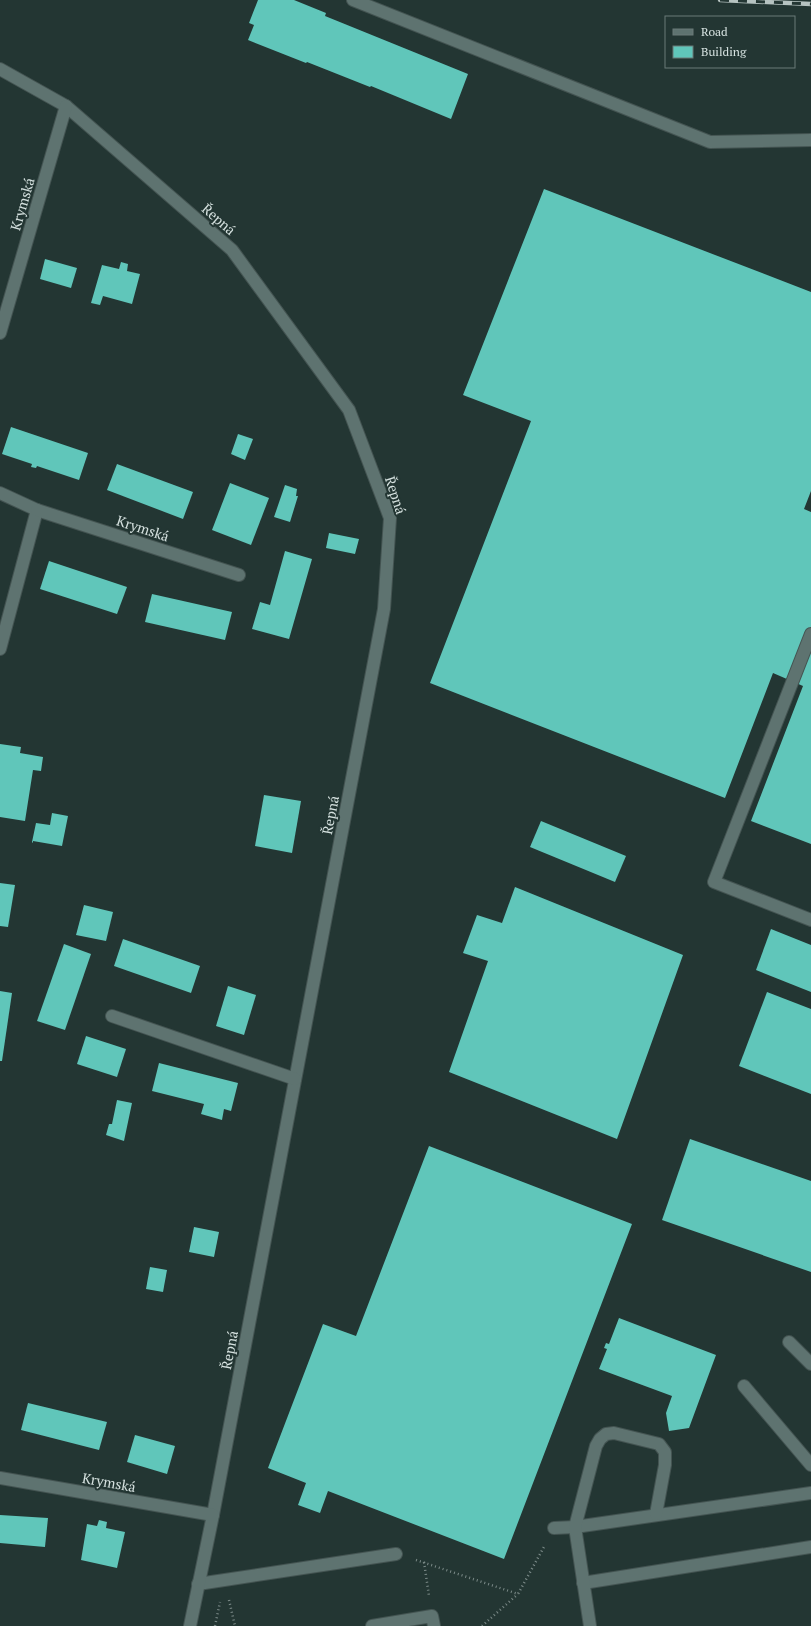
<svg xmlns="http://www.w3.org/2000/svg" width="811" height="1626" font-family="'PT Serif',serif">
<rect width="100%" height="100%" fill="#233633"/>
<g fill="#60c6ba">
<path d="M258,0H294L326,13L325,16L468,74L451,119L371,86L370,87L307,62L306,63L248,40L254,25L249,23Z"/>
<path d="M544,189L811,292V491L804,509L811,512V844L751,821L803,686L773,673L725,798L430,683L531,421L463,395Z"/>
<path d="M45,259L77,268L71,288L40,279Z"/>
<path d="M121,262L128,264L127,271L140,274L132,304L103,296L100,305L91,303L102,265L119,269Z"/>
<path d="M11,427L88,453L79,480L37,466L36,468L31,467L32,464L2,454Z"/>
<path d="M238,434L253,439L245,460L231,454Z"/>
<path d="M117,464L193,492L183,519L107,490Z"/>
<path d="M230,483L269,498L251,545L212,530Z"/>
<path d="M285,485L297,489L296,496H298L290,522L274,517Z"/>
<path d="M329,533L359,539L355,554L326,548Z"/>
<path d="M285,551L312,559L289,639L252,629L260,602L270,605Z"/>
<path d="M49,561L127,587L117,614L40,589Z"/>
<path d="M152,594L232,612L225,640L145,622Z"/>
<path d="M0,744L21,747L20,753L43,757L41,771L33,770L25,821L0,817Z"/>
<path d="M264,795L301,801L292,853L255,846Z"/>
<path d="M52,813L68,816L62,846L33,841V843L32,842L36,823L50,825Z"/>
<path d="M541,821L626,856L615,882L530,847Z"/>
<path d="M0,883L15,885L8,927L0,926Z"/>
<path d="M515,887L683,955L617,1139L449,1072L488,961L463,953L477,915L502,923Z"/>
<path d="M84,905L113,912L106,941L76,935Z"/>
<path d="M771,929L811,945V992L756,970Z"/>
<path d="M123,939L200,966L191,993L114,966Z"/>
<path d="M64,944L91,954L65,1030L37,1021Z"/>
<path d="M228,986L256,995L244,1035L216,1026Z"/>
<path d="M0,991L12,993L2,1061H0Z"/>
<path d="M767,992L811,1009V1094L739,1066Z"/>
<path d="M86,1036L126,1049L117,1077L77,1064Z"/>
<path d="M159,1063L238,1083L231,1111L224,1109L222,1120L201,1114L204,1104L152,1091Z"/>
<path d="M117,1100L132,1103L124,1141L106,1135L109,1124H112Z"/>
<path d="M690,1139L811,1181V1272L662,1220Z"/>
<path d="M429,1146L632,1224L504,1559L328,1491L320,1513L298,1505L306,1483L268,1468L323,1324L356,1336Z"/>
<path d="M194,1227L219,1232L214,1257L189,1252Z"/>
<path d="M150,1267L167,1270L163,1292L146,1289Z"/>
<path d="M619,1318L716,1355L689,1428L669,1431L666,1413L672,1396L599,1369L607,1349L604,1348L606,1343L609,1344Z"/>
<path d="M28,1403L107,1422L99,1450L21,1430Z"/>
<path d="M135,1435L175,1446L167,1474L127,1462Z"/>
<path d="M0,1515L48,1518L45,1547L0,1543Z"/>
<path d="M99,1520L107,1522L106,1528L125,1532L117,1568L81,1560L87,1524L97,1526Z"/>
</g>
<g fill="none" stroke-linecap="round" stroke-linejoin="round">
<defs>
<g id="lane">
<path d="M353,0L710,142L811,140"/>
<path d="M811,634L714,882L811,920"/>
<path d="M789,1342L811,1364"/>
<path d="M744,1386L811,1465"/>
<path d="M554,1528L575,1527L811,1493"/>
<path d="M583,1583L811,1547"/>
<path d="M198,1584L396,1554"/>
<path d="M372,1626L432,1616L434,1626"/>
<path d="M590,1626L575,1527L596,1446L600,1439L606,1434L614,1433L659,1444L665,1452V1465L656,1514"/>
</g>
<g id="street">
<path d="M0,69L66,106L232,250L349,410L390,518L384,609L213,1515L190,1626"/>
<path d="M0,333L66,106"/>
<path d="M0,493L37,510L0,649"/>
<path d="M37,510L239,575"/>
<path d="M112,1016L295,1079"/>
<path d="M0,1478L213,1515"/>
</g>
</defs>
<use href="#lane" stroke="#445452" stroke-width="14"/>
<use href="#street" stroke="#445452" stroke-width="14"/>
<g stroke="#7b8a88" stroke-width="2.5" stroke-dasharray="1 3" stroke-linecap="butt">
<path d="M416,1560L518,1594L545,1545"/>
<path d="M424,1562L429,1596"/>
<path d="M229,1600L235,1626"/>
<path d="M215,1626L220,1602"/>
<path d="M482,1626L518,1594"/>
</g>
<use href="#lane" stroke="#5e7370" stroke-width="12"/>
<use href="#street" stroke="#5e7370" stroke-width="12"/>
<defs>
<path id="rail" d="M720,0L811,4"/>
</defs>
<use href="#rail" stroke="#b6c3c1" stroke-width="4.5"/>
<use href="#rail" stroke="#233633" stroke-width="3" stroke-dasharray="9" stroke-linecap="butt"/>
</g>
<g text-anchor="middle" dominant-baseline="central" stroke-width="4" stroke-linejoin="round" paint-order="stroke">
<g font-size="14" fill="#d5e1df" stroke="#233633">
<text transform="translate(22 204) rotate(-74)">Krymská</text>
<text transform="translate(219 219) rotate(41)">Řepná</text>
<text transform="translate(396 495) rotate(72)">Řepná</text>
<text transform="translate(143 528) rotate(18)">Krymská</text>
<text transform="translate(330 815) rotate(-79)">Řepná</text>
<text transform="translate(229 1350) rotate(-79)">Řepná</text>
<text transform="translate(109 1482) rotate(10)">Krymská</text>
</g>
</g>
<rect x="665" y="16" width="130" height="52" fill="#233633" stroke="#6a7a78"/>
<rect x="673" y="29" width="20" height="6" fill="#5e7370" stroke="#6a7a78"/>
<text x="701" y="36" font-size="12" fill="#d5e1df">Road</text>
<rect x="673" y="46" width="20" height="12" fill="#60c6ba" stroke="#6a7a78"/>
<text x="701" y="56" font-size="12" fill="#d5e1df">Building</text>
</svg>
